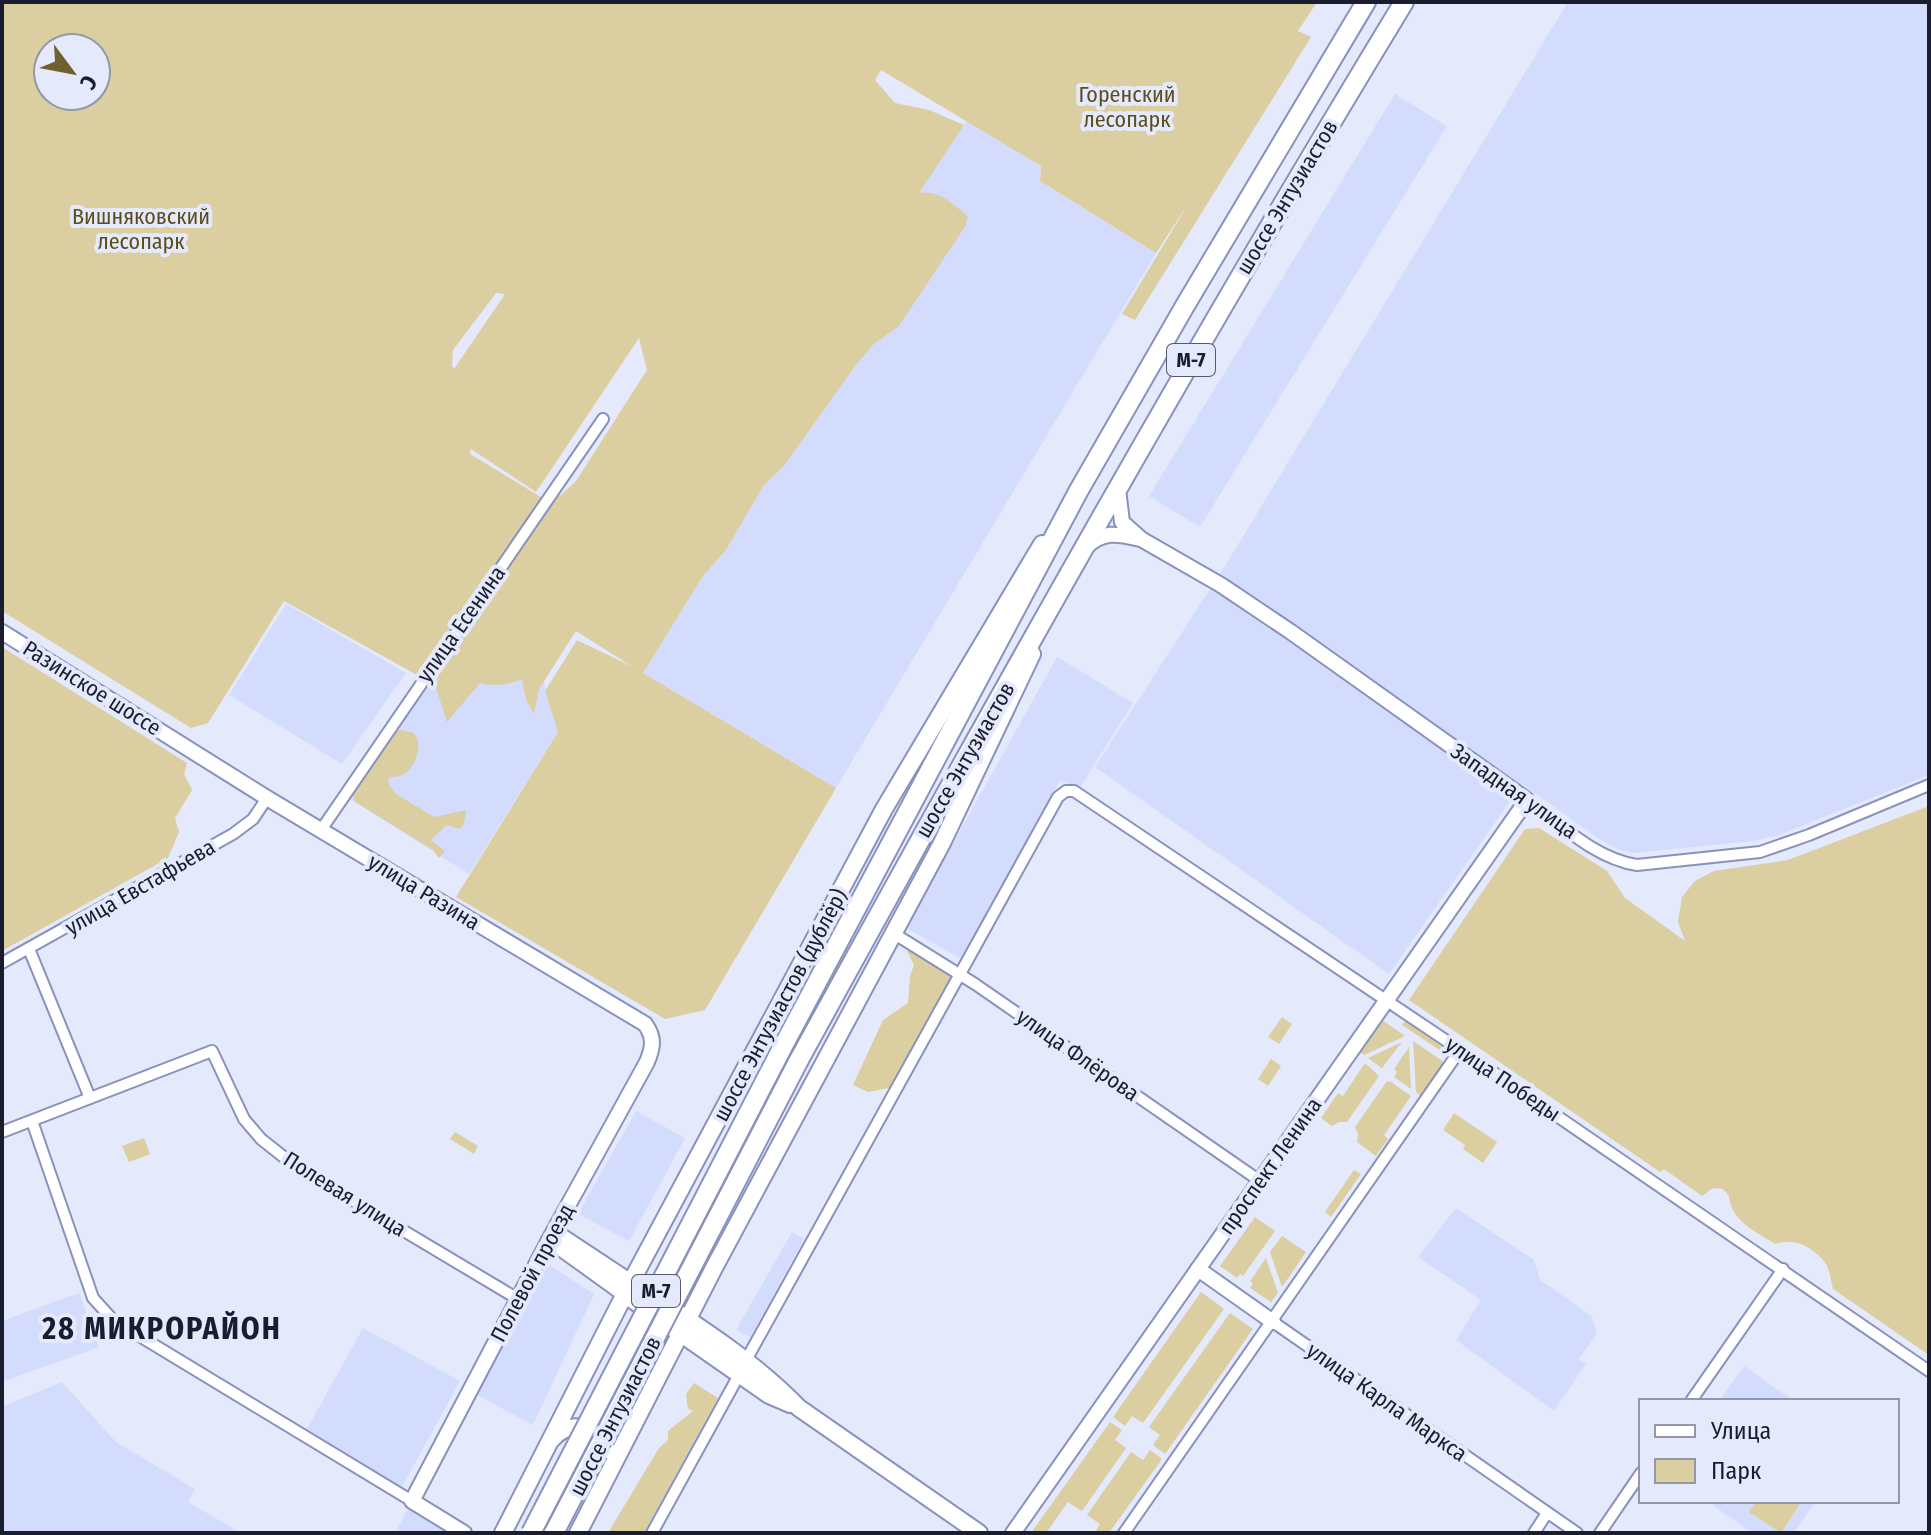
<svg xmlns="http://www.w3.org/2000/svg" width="1931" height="1535" font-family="'Fira Sans Condensed',sans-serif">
<rect width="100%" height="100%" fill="#e4e9fc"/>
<g fill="#d4dcfd">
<path d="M1568,2H1929V775L1779,835L1754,841L1633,853L1617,849L1601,840L1522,784L1389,974L1095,767L1225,566Z"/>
<path d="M1395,94L1447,126L1200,527L1149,496Z"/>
<path d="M967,120L1041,166L1040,181L1156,253L836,788L643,673L703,576L726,550L764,485L783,467L856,365L873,345L899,326L918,194Z"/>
<path d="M286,604L406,673L342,764L229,695Z"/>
<path d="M472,618L541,672L558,732L469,874L345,796Z"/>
<path d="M1057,657L1133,703L1079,789L1060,780L962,959L906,928Z"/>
<path d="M636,1111L685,1138L629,1241L578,1214Z"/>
<path d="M1456,1208L1534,1260L1540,1280L1592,1316L1597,1334L1579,1359L1586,1364L1554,1411L1456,1340L1481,1300L1418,1257Z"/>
<path d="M792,1232L804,1239L750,1337L736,1330Z"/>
<path d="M548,1264L594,1294L533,1425L477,1395Z"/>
<path d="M79,1293L99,1347L2,1382V1321Z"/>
<path d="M363,1328L460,1381L402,1487L307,1429Z"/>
<path d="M1744,1366L1794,1401H1719Z"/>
<path d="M62,1382L116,1442L195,1489L188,1502L241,1533H2V1407Z"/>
<path d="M1707,1501H1816L1794,1533H1752Z"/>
<path d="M409,1508L451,1533H395Z"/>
</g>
<g fill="#dbcea1" fill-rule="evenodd">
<path d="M2,2H1317L1298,31L1311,37L1135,320L1122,314L1190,201L1156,253L1040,181L1041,166L881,70L875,80L895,103L929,110L964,125L919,193C940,190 952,204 968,216L966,225L899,326L873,345L856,365L783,467L764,485L726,550L703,576L643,673L836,788L705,1010L665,1019L456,897L558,732L545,691L577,640L633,667L576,631L539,689L534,714L526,700L522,679C508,685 495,687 480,683L447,722L435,685L284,601L208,723L191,728L2,611ZM48,48H96V96H48ZM496,293L505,294L454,369L452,366L453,350ZM639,338L647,370L576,481L561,495L544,499L470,454L471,449L536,492Z"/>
<path d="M2,647L187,763L184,774L192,790L175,818L179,832L168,858L2,951Z"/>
<path d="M400,730C402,730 411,732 413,733C424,741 416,764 408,771C403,776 396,777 389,777L388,783L396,794L434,817L466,810L464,824L460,829L446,825L431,840L445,851L439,858L433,850L354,801L352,788L393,731Z"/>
<path d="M1929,806V1355L1833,1289C1831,1282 1830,1270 1826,1264C1814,1247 1794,1237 1775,1244C1755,1231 1731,1221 1729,1196L1723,1189L1713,1188L1702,1196L1664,1169L1660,1172L1409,1000L1525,829L1539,828L1607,871L1625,898L1685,941L1678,922L1682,897L1695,881L1714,871L1788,860Z"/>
<path d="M912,950L953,976L889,1088L868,1092L853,1085L883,1020L908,1003L910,976L914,965L907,951Z"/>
<path d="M1282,1017L1292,1024L1279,1044L1268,1037Z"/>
<path d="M1382,1020L1405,1036L1364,1055L1360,1052Z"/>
<path d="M1405,1021L1448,1050L1450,1057L1402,1025Z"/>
<path d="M1413,1041L1444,1062L1420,1096L1416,1092Z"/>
<path d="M1402,1042L1382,1068L1368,1058Z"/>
<path d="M1409,1047L1411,1089L1394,1077L1397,1072L1394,1069Z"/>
<path d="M1271,1059L1281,1066L1268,1086L1258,1079Z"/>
<path d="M1365,1063L1379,1076L1347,1122H1339L1332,1126L1321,1118L1338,1093L1343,1096Z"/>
<path d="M1387,1081L1391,1082L1411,1096L1384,1135L1388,1139L1376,1156L1357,1142L1358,1134L1355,1127Z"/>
<path d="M1454,1113L1497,1142L1483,1163L1463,1149L1465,1145L1443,1130Z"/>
<path d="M455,1132L478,1146L474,1154L450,1139Z"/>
<path d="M144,1138L150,1154L129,1162L122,1146Z"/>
<path d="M1354,1170L1361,1174L1331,1217L1325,1212Z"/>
<path d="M1255,1217L1275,1231L1243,1276L1240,1274L1237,1278L1220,1266Z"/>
<path d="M1282,1236L1306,1252L1282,1287L1270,1252Z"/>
<path d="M1266,1258L1278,1293L1271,1302L1250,1288L1253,1284L1250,1281Z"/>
<path d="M1201,1292L1224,1309L1143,1423L1132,1416L1125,1426L1113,1417Z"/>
<path d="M1230,1313L1253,1329L1165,1454L1153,1445L1160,1435L1149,1427Z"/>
<path d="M694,1383L718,1398L644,1533H608L659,1448L668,1440V1431L693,1411L688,1409L686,1394Z"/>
<path d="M1110,1422L1122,1430L1115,1440L1126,1448L1082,1511L1068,1502L1046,1533H1031Z"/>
<path d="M1150,1450L1162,1459L1109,1533H1095L1100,1524L1087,1515L1131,1452L1143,1460Z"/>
<path d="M1756,1501H1802L1781,1533L1749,1512Z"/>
</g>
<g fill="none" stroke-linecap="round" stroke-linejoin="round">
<defs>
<g id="street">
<path d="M1527,800C1560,824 1596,859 1637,865L1760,852L1809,835L1929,785"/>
<path d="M321,830L603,419"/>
<path d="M893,933L975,984L1260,1181"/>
<path d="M29,949L90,1098"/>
<path d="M2,963L233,834L253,819L267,798"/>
<path d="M32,1121L93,1298L113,1320L412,1501"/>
<path d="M2,1132L212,1051L244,1119L261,1139L295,1166L518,1299"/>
<path d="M1273,1322L1577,1533"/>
<path d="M745,1362L1058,797L1066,791H1074L1484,1066L1929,1371"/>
<path d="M1691,1401L1783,1269"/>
<path d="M652,1533L739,1375"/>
<path d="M1124,1533L1460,1050"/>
<path d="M1534,1533L1547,1513"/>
<path d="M1600,1533L1641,1473"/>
</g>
<g id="secondary">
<path d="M1086,547C1104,530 1118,534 1141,539L1122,522L1118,489"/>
<path d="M2,632L267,798L645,1024C655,1038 653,1047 647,1062L549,1240L412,1501L464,1533"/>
<path d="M554,1231L631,1282"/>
<path d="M549,1240L624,1294"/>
<path d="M1198,1269L1273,1322"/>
<path d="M1013,1533L1527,800L1291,632L1221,585L1141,539"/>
</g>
<g id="primary">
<path d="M631,1282C688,1320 751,1358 799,1408L979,1533"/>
<path d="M624,1294L769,1395L790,1404"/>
<path d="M552,1439C570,1418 597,1427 607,1450"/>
<path d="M503,1533L631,1282L884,809L1042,544"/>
<path d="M578,1533L715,1266L942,843L1032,654"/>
</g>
<g id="highway">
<path d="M781,1050L1079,490L1186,304L1366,2"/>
<path d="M799,1060C994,704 1193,349 1404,2"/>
</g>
</defs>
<use href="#street" stroke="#8892bd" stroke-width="14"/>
<use href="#secondary" stroke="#8892bd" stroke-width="18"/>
<use href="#primary" stroke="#8892bd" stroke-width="20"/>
<use href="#highway" stroke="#8892bd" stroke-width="22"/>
<use href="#street" stroke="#fff" stroke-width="10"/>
<use href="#secondary" stroke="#fff" stroke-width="14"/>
<use href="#primary" stroke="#fff" stroke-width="16"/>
<use href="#highway" stroke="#fff" stroke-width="18"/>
<defs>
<g id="highway-bridge">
<path d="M531,1533L781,1050"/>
<path d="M554,1533L799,1060"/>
</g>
</defs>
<use href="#highway-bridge" stroke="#8892bd" stroke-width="22" stroke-linecap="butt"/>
<use href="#highway-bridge" stroke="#fff" stroke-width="18"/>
</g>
<g text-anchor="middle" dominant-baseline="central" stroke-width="8" stroke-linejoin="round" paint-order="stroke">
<g fill="#e4e9fc" stroke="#565a6b" stroke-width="2">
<rect x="1167" y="344" width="48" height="32" rx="6"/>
<rect x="632" y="1275" width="48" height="32" rx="6"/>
</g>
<g font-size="20" font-weight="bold" fill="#191d2d">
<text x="1191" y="360">М-7</text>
<text x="656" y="1291">М-7</text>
</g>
<g font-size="22" fill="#5c4e1b" stroke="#e4e9fc">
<text x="1127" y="94">Горенский<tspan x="1127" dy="25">лесопарк</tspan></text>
<text x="141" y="216">Вишняковский<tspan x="141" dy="25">лесопарк</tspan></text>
</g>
<g font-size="22" fill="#191d2d" stroke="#e4e9fc">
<text transform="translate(1287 197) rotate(-59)">шоссе Энтузиастов</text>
<text transform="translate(461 624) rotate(-55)">улица Есенина</text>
<text transform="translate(92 688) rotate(32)">Разинское шоссе</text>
<text transform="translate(965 760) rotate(-60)">шоссе Энтузиастов</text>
<text transform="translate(1514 791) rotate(35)">Западная улица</text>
<text transform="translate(140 887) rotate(-30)">улица Евстафьева</text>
<text transform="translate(424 892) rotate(31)">улица Разина</text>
<text transform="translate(780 1005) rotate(-62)">шоссе Энтузиастов (дублёр)</text>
<text transform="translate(1078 1055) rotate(35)">улица Флёрова</text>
<text transform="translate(1503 1079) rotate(34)">улица Победы</text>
<text transform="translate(1270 1166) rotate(-55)">проспект Ленина</text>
<text transform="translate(345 1194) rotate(32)">Полевая улица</text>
<text transform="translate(532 1273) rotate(-62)">Полевой проезд</text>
<text transform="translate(1387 1402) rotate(35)">улица Карла Маркса</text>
<text transform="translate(615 1416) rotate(-63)">шоссе Энтузиастов</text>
</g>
<g font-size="30" font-weight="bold" letter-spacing="2" fill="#191d2d" stroke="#e4e9fc">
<text x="162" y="1329">28 МИКРОРАЙОН</text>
</g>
</g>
<rect width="1931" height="1535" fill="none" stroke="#191d2d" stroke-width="8"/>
<rect x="1639" y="1399" width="260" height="104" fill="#e4e9fc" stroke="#9397a9" stroke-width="2"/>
<rect x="1655" y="1425" width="40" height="12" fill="#ffffff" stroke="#9397a9" stroke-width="2"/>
<text x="1711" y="1439" font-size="24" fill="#191d2d">Улица</text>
<rect x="1655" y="1459" width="40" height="24" fill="#dbcea1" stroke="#9397a9" stroke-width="2"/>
<text x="1711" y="1479" font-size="24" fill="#191d2d">Парк</text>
<g transform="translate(72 72) rotate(122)"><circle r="38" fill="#e4e9fc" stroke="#9397a9" stroke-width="2"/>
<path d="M0-6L14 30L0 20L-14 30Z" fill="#6f612e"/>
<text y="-12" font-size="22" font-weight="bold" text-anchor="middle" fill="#191d2d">С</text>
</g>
</svg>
